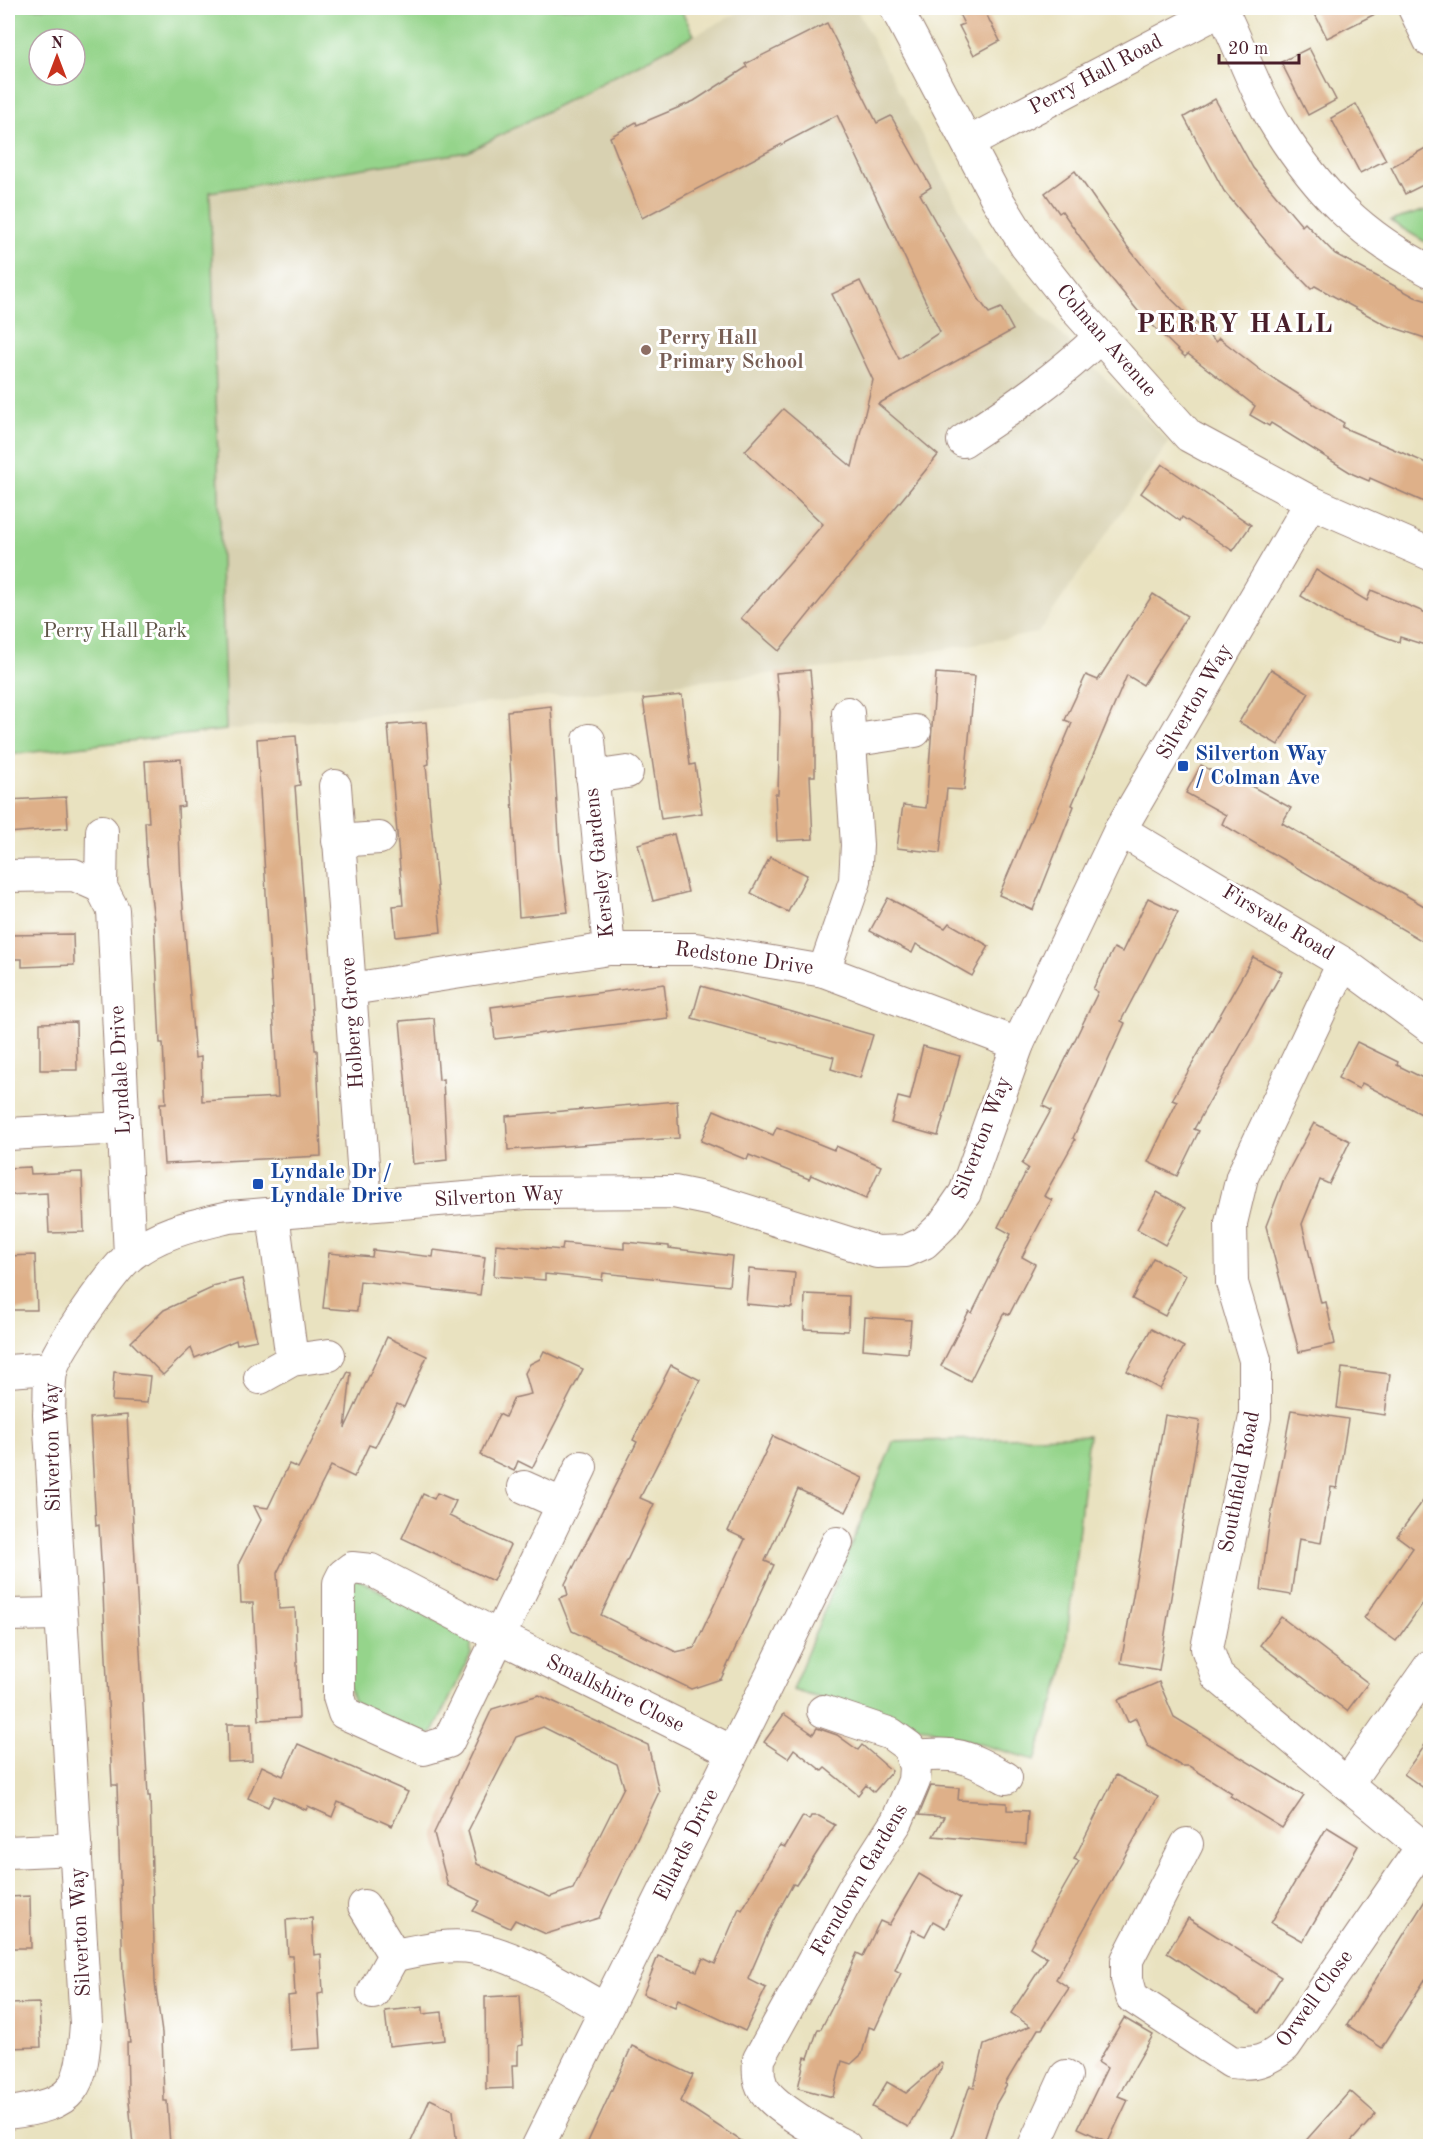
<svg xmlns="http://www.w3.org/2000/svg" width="1438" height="2154" font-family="'Old Standard TT',serif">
<rect width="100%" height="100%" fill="#fff"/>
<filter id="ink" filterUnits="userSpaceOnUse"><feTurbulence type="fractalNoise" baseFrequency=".0167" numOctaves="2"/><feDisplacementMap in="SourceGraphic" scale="12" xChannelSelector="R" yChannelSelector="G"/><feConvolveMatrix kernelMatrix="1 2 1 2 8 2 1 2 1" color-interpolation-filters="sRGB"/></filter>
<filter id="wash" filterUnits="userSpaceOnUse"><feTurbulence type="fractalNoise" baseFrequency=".008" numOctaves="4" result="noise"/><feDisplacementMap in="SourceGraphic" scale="24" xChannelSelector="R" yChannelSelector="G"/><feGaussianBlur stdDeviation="1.35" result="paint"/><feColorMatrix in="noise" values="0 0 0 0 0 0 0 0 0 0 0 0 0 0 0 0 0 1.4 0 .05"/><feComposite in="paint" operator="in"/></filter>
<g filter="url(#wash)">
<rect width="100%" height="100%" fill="#e9e2c0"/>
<path fill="#d8d1b1" d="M747,8H856L986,259L1169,442L1038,633L846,666L226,730L210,192L468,152Z"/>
<g fill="#95d48b" stroke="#707a5b" stroke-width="1.5" fill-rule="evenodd">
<path d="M8,8H680L694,35L468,152L210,192L226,730L8,755ZM39,39H75V75H39Z"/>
<path d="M1430,209V245L1390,221Z"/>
<path d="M1089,1435L1063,1674L1035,1760L792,1690L893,1442Z"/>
<path d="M356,1578L471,1639V1654L434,1731L427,1736L357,1708L349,1689L351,1580Z"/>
</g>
<g id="blocks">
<g fill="#deb089" fill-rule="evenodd">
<path d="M956,8H983L1000,41L974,55L959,26L964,24Z"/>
<path d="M1312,8H1387L1327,38Z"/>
<path d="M827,23L877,123L891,116L931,187L920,194L978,298L989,313L1001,308L1013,330L878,404L938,455L779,651L741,618L823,524L745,451L783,409L852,467L873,380L832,294L860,281L899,359L940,332L837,115L642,218L610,137L636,122L637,125L694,101L747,67L745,64Z"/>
<path d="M1309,48L1336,100L1308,115L1281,62Z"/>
<path d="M1215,99L1253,168L1302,226L1305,223L1335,254L1415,297L1431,302V340L1386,325L1315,286L1311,289L1275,252L1224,191L1184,117Z"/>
<path d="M1356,104L1386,160L1360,173L1331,118Z"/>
<path d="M1431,145V181L1405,194L1391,167Z"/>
<path d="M1075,171L1126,245L1164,292L1216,342L1219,338L1263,372L1344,423L1342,427L1431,465V505L1370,478L1369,481L1353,474L1271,423L1269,426L1250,415L1255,406L1188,354L1185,357L1138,311L1094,257L1062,211L1059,213L1045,193Z"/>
<path d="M1162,464L1251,525L1233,551L1182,517L1180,521L1141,493Z"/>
<path d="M1316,570L1367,601L1371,590L1431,615V647L1400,637L1399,642L1342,621L1301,596Z"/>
<path d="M1153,594L1187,616L1143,685L1127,675L1072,805L1074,806L1033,910L999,895L1072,723L1065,720L1086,675L1098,680Z"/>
<path d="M1271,669L1309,693L1278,745L1239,722Z"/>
<path d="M810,670L815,723V776H810L813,839L777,841L775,794H778L780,712L776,673Z"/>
<path d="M936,673L975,676L964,790L947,789L940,853L897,848L903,805L926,808Z"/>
<path d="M682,695L690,765L695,764L702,813L661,819L643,699Z"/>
<path d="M551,706L560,853L568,912L519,917L507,711Z"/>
<path d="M426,722L429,764L426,765L441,932L396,937L393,906L403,905L388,725Z"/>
<path d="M296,736L300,785L295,786L315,1050H317L321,1156L164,1164L160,1103H166L163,1043H160L154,920L147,864L145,822H149L145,761L181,759L184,806L178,807L181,883L195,1058L201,1057L202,1101L278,1097L257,739Z"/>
<path d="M1201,765L1234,783L1237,778L1291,808L1282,823L1431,910V946L1222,824L1226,815L1186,793Z"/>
<path d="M66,797L68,828L8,833V800Z"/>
<path d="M674,834L688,892L653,901L638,844Z"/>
<path d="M770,857L807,875L788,912L751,893Z"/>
<path d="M888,898L945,928L949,923L989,946L972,976L916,944L912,953L870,931Z"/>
<path d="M1148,898L1178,912L1121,1021L1125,1023L1073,1138L1075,1140L1044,1196L1052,1200L1022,1257L1035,1264L1009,1315L1004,1313L970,1381L941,1366L969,1311L972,1313L1011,1234L998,1227L1028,1168L1022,1164L1051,1110L1043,1106L1098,992L1093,989L1114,948L1122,952Z"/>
<path d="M73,934L74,965L22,967V959H8V935Z"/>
<path d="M1253,957L1282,972L1194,1129L1199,1131L1177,1176L1148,1162L1177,1102L1172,1100Z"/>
<path d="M664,984L668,1018L495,1039L491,1007Z"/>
<path d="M701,986L873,1035L860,1078L831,1069L834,1057L692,1018Z"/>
<path d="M434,1018L439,1080L443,1079L447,1160L413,1164L400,1021Z"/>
<path d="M76,1022L77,1070H40V1023Z"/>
<path d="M1357,1042L1398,1062L1397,1065L1431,1082V1119L1362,1083L1359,1089L1338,1078Z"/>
<path d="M923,1046L960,1056L938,1136L891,1123L898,1097L910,1100Z"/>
<path d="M677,1101L679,1138L508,1150L506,1116Z"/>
<path d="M714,1110L773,1135L777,1127L834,1150L836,1146L881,1166L866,1199L811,1175L809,1179L749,1155L747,1160L701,1141Z"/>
<path d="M1314,1123L1350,1141L1329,1184L1320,1180L1302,1224L1321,1303L1326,1302L1335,1344L1299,1352L1266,1226L1284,1179Z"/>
<path d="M30,1167L31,1174L82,1172L84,1232L49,1233L47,1193L8,1195V1168Z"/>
<path d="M1157,1192L1186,1208L1165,1245L1137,1229Z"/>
<path d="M624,1242L669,1246V1248L732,1256L729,1286L603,1273L602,1280L545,1274V1280L494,1276L496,1244L562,1250L563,1243L624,1249Z"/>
<path d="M373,1250L433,1257L434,1250L485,1257L480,1295L360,1281L357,1311L323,1308L329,1253L372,1257Z"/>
<path d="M35,1255L37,1310H8V1256Z"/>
<path d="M1153,1258L1186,1275L1165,1316L1132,1299Z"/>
<path d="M749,1269L795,1273L792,1308L746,1304Z"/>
<path d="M242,1279L257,1340L237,1344L236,1340L195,1358L191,1348L163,1375L131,1342L164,1310L212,1288V1286Z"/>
<path d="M805,1294L849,1296L848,1331L804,1329Z"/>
<path d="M865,1317L911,1320L908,1353L863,1349Z"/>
<path d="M1151,1329L1184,1347L1160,1389L1127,1371Z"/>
<path d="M387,1337L427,1356L404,1407L397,1404L375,1447L369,1445L354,1477L331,1466L277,1573L279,1609L295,1608L299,1718L259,1720L253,1603H241L239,1563L261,1520L254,1506L268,1508L289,1464L298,1468L348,1372L351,1373L345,1428Z"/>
<path d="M544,1351L583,1369L532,1468L518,1461L514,1471L480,1455L499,1414L505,1417L514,1398L531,1394L525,1373L530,1364L540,1359Z"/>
<path d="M671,1365L700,1380L640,1498L654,1504L601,1615L676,1652L694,1648L745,1539L728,1531L773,1436L863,1478L846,1512L798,1489L765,1561L774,1565L721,1679L691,1689L572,1631L559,1598L568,1595L565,1584L637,1442L633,1440Z"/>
<path d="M1342,1368L1390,1374L1385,1415L1337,1408Z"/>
<path d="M114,1372L150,1376L147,1403L112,1401Z"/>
<path d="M1291,1410L1348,1419L1337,1488L1331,1487L1321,1543L1299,1539L1291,1595L1261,1590L1268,1533Z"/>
<path d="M127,1415L148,1796H150L155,1983L162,2033L164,2101H167L170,2145L149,2146H133L128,2090L127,2043H130L123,1973L117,1785H112L103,1594L99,1525L96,1526L90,1418Z"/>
<path d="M1165,1415L1200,1421L1159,1670L1121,1663Z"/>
<path d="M1431,1490V1592L1396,1641L1364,1618L1413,1548L1397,1536Z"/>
<path d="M437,1493L456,1501L449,1516L510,1545L493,1581L402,1538L423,1494L434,1499Z"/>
<path d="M1281,1617L1368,1683L1347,1711L1260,1645Z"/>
<path d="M1159,1682L1174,1717L1304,1796L1282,1828L1230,1796L1232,1793L1189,1766H1181L1148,1746L1136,1718L1128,1722L1118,1700Z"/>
<path d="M539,1695L648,1745L659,1792L599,1918L546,1934L515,1920L510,1928L473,1911L480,1901L448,1886L434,1833L492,1709ZM543,1727L617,1764L624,1787L573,1889L550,1897L477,1864L468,1831L516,1737Z"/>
<path d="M784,1714L813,1734L817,1728L837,1735L858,1750L862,1745L892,1771L874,1792L866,1785L858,1795L825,1768L822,1771L794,1749L788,1758L764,1742Z"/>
<path d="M227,1724H251L252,1761L228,1762Z"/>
<path d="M1431,1736V1793L1404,1774Z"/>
<path d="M298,1744L408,1792L392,1826L338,1802L332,1817L308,1806L306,1810L274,1796L268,1807L248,1798L262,1766L283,1776Z"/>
<path d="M1116,1775L1158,1797L1056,1979L1069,1988L1042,2029H1038L1005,2084L1007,2085L996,2104L982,2146H949L970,2085L974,2088L984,2045L1030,2026L1011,2013L1047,1958L1030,1947L1079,1861L1074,1859Z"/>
<path d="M931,1786L959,1788L958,1800L1007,1803V1810L1028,1811L1026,1844L933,1836L944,1817L919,1815Z"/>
<path d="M803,1816L809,1820L811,1816H819L835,1825L796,1885L793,1884L773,1921L748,1979L766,1988L745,2031L678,1999L675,2007L643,1994L658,1956L697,1971L703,1958L715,1964L739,1908L742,1910L780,1845L785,1847Z"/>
<path d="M1327,1827L1358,1846L1303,1941L1271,1923Z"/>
<path d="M919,1874L960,1898L945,1928L933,1921L925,1936L913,1930L895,1970L901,1973L875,2029L869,2027L862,2054L851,2064L842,2061L833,2097L798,2088L805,2057L808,2058L818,2029H821L839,1994L857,1953L863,1956L880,1921L889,1925Z"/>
<path d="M1431,1891V1970L1382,2048L1347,2025Z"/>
<path d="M30,1896L31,1948H8V1897Z"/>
<path d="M312,1918L314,1955L321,1954L323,1993L318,1994L321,2048L291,2050L288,1996L295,1995L293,1956H288L286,1920Z"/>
<path d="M1188,1918L1281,1977L1259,2013L1167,1953Z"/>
<path d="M520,1995L523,2045L518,2046V2065H512L513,2088L486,2089L485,1997Z"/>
<path d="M39,2003L41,2047L8,2048V2004Z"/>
<path d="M423,2007V2014L442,2012L445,2040L389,2046L385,2011Z"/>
<path d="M1124,2018L1153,2035L1118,2096L1128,2100L1108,2142L1078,2128L1107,2068L1098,2062Z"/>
<path d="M632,2046L693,2075L680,2101L749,2146H586Z"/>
<path d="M941,2063L943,2065L908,2127L872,2107L887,2082L906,2093Z"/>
<path d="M1350,2091L1376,2114L1347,2146H1301Z"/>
<path d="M430,2099L453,2110L457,2146H409Z"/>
</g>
</g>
</g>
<g filter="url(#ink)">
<use href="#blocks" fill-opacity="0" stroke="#9a8076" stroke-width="1.5"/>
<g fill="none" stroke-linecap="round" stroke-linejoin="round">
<defs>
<g id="minor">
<path d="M896,8L997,199L1026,246L1079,313L1189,436L1311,502L1430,554"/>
<path d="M1221,8C1240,46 1255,92 1278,128C1319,193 1362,236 1430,271"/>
<path d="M1414,8L1430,41"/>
<path d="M968,143L1225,8"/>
<path d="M963,441C1012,409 1058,377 1100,337"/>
<path d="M589,740L609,949"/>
<path d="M850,741L915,731"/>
<path d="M592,777L627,772"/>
<path d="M335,786L366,1205"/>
<path d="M1120,830L1343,963L1430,1027"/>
<path d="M338,841L379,838"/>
<path d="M8,876L74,875L101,887L113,910L130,1255"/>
<path d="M101,887L102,831"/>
<path d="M1343,963L1242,1177L1231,1223L1232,1283L1255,1360V1417L1207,1648L1217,1676L1430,1853"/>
<path d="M824,971L855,881L857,845L848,713"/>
<path d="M351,989L609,949H695L824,971L1018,1044"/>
<path d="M8,1134L124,1128"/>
<path d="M273,1214L292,1360"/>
<path d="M8,1371L52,1368"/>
<path d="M260,1378L292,1360L329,1355"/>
<path d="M581,1467L448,1742L424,1749L344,1713L339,1697V1583L343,1575L352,1568L371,1570L498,1636L733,1752"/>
<path d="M524,1487L562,1504"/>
<path d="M8,1615L59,1614"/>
<path d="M823,1711L891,1734L909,1747L915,1767L914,1781L897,1821L852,1891L759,2059C758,2072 758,2084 767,2094C780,2110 826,2137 845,2146"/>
<path d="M912,1756C960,1752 964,1755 1006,1778"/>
<path d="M1347,1784L1430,1666"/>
<path d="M1187,1844L1127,1960V1979L1132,1997L1231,2062C1255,2065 1267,2061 1285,2046L1422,1847"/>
<path d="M8,1852L76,1849"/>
<path d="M364,1906L394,1955L373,1993"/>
<path d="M394,1955C421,1950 449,1943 476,1948C522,1957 565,1988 605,2009"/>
<path d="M8,2113C77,2104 81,2090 86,2024L49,1414C50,1400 48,1382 52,1368C58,1348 114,1268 131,1255C159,1232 196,1225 229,1217L526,1193L674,1192L713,1200L877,1252L906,1251L924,1243L943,1225L965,1193L1018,1044L1120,830L1311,502"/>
<path d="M538,2146L837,1543"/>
<path d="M1034,2146L1066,2076"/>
</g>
</defs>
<use href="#minor" stroke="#9a8076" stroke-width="34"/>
<use href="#minor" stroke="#fff" stroke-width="32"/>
</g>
</g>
<circle fill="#8d6e63" stroke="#fff" stroke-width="2" cx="646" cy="350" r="6"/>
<g fill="#1a4fb4" stroke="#fff" stroke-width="2">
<rect x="1177" y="760" width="12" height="12" rx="3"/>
<rect x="252" y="1178" width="12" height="12" rx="3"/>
</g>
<g text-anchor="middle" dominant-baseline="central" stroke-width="6" stroke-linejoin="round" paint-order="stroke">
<g font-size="21" fill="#4a1f2b" stroke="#fff">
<text transform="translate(1096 75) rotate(-28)">Perry Hall Road</text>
<text transform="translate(1106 341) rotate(49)">Colman Avenue</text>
<text transform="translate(1195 702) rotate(-60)">Silverton Way</text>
<text transform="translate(600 863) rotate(-96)">Kersley Gardens</text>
<text transform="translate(1278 923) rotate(31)">Firsvale Road</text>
<text transform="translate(744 959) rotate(8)">Redstone Drive</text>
<text transform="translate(353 1023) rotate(-94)">Holberg Grove</text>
<text transform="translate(121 1070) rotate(-93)">Lyndale Drive</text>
<text transform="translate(982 1138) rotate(-69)">Silverton Way</text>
<text transform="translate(499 1197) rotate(-3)">Silverton Way</text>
<text transform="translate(53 1447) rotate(-91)">Silverton Way</text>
<text transform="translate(1240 1482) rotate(-79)">Southfield Road</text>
<text transform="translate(615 1694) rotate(26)">Smallshire Close</text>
<text transform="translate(687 1845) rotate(-64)">Ellards Drive</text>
<text transform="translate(860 1880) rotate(-60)">Ferndown Gardens</text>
<text transform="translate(81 1932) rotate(-93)">Silverton Way</text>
<text transform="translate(1315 1999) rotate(-54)">Orwell Close</text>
</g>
<g font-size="21" font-weight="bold" fill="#785e54" stroke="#fff" text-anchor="start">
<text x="658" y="338">Perry Hall<tspan x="658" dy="24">Primary School</tspan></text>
</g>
<g font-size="21" fill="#605548" stroke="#fff">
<text x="115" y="631">Perry Hall Park</text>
</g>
<g font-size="21" font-weight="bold" fill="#164399" stroke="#fff" text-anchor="start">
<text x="1195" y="754">Silverton Way<tspan x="1195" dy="24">/ Colman Ave</tspan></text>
<text x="270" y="1172">Lyndale Dr /<tspan x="270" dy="24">Lyndale Drive</tspan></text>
</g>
<g font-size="27" font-weight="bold" letter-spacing="1.5" fill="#4a1f2b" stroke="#fff">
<text x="1235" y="324">PERRY HALL</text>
</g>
</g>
<rect width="1438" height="2154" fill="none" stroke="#fff" stroke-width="30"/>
<g transform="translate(57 57)"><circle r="28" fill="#ffffff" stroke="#b7a5aa" stroke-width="1.5"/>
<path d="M0-4.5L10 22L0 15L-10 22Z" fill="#c8321e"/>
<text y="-9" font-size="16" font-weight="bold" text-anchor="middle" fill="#4a1f2b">N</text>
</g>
<path d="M1219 54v9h80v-9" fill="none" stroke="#4a1f2b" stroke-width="3"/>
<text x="1228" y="54" font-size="18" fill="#4a1f2b" stroke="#ffffff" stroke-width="4.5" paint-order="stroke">20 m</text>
</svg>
